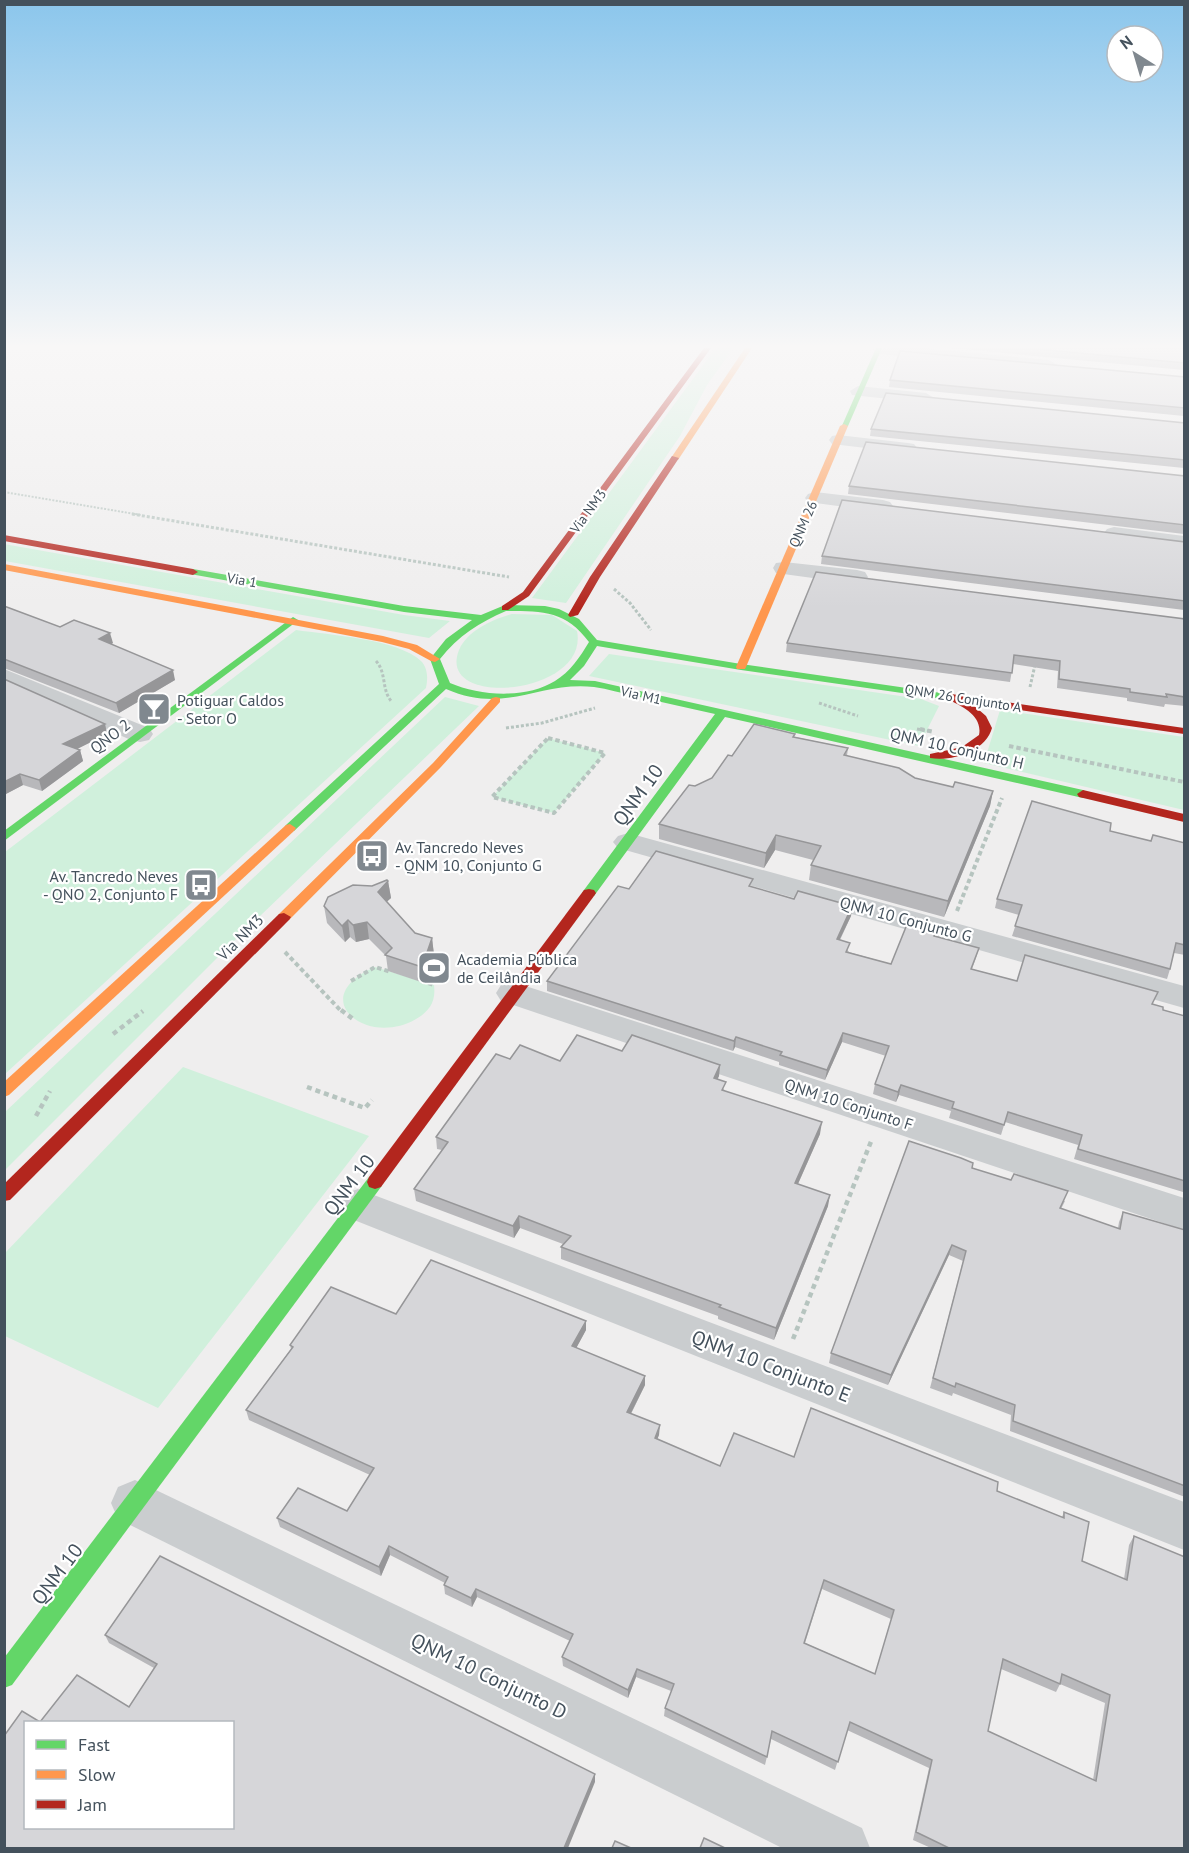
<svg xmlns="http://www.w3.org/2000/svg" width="1189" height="1853" font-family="'PT Sans',sans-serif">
<rect width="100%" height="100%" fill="#efeeee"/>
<g fill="#d0f0dc">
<path d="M729,348L732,350L707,385L680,436L566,603L532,598L715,349Z"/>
<path d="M4,544L404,615L450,621L429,638L5,561Z"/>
<path d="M512,614L552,615L577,631C590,695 435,710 459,650C468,630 492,620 512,614Z"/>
<path d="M296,630C329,635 398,639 421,661C428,668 428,679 426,688L5,1074V852Z"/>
<path d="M609,654L921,699L939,706L919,746L589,676Z"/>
<path d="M445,697L479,706L238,937L5,1170V1112Z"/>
<path d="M1000,710L1184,737V810L984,763Z"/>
<path d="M548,738L605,753L554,813L492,797Z"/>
<path d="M375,967L434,985C436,1001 430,1011 416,1019C367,1048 304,998 375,967Z"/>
<path d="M183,1067L369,1136L158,1408L5,1336V1253Z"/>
</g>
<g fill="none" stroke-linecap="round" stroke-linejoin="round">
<path stroke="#b6c4bf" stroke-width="2" stroke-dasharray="2 1.5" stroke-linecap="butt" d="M4,492L141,515"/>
<g stroke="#b6c4bf" stroke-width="3" stroke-dasharray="3 2" stroke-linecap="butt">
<path d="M132,514L509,577"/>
<path d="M614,589L630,603L651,630"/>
<path d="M376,661C387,673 381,690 392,702"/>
<path d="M1030,687L1035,665"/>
<path d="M819,703L858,716"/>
<path d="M506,728L542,723L595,708"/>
<path d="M917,729L928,731"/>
</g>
<g stroke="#b6c4bf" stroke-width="4" stroke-dasharray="4.5 3" stroke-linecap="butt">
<path d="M920,729L934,732"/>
<path d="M548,738L605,753L554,813L492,797Z"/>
<path d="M1009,746L1184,782"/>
<path d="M957,911L1002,798"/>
<path d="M285,952L342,1012"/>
<path d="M351,981L375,967L391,972"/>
<path d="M421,981L434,985"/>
</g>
<g stroke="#b6c4bf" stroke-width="4.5" stroke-dasharray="5 4" stroke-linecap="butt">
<path d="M341,1010L353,1019"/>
<path d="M113,1034L143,1011"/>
<path d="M307,1087L365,1108L372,1100"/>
<path d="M36,1116L50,1091"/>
<path d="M793,1339L872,1139"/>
</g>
<g fill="#cacdcf" fill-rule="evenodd">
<path d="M922,348L1049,360L1057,365L1049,370L879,354L871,349Z"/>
<path d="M858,386L926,393L934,398L926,403L852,395L850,391Z"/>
<path d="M838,435L908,443L914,444L917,448L914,452L908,453L832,444L829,440L832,436Z"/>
<path d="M815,492L883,500L890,502L893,506L890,510L883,512L808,502L805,498L808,494Z"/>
<path d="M1114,527L1184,536V548L1107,537L1104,533L1107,529Z"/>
<path d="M784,562L857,570L865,572L868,577L865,582L857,584L776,573L773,568L776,563Z"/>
<path d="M4,669L149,728L153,734L149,740L140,742L131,740L4,685Z"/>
<path d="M628,833L1184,986V1008L618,848L613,842L618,836Z"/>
<path d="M513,982L1184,1198V1230L501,1001L496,993L501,985Z"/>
<path d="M358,1189L1184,1502V1550L344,1216L338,1205L344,1194Z"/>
<path d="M135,1480L862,1828L870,1848H782L118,1519L111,1503L118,1487Z"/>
</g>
<g fill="#63d668" fill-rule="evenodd">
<path d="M876,348H882L848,426L841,428Z"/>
<path d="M193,569L404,606L481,615L505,605L545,606L559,609L579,619L597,640L741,664L955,695L956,697L951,700L741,670L597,646L584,666L570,680L595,681L1083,790L1089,794L1083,798L725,717L594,896H584L582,893L584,890L715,714C688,708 661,702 635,696C621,693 608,689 594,687C539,681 506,715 446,689L294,831H286L284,828L286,825L439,684L430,659L446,639L472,620L404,612L190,574L188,572ZM506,611C543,611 566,611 589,642C580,657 570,672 555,681C526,699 480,696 450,683L440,659C458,636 480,622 506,611Z"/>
<path d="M293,617L298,620L296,622L4,841V831Z"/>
<path d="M375,1175L381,1177L383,1182L381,1187L12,1685L4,1688V1658L369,1177Z"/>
</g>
<g fill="#ff974d" fill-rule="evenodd">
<path d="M745,348H752L678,460H672L671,458Z"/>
<path d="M844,424L848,426L746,667L745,669H737L736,667L840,426Z"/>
<path d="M4,564L383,636L417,645L440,659L435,662L431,661L409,649L382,642L4,570Z"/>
<path d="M496,697L500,698V702L441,767L289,920H279L277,917L279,914L433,763L492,698Z"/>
<path d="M290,824L296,828L294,831L9,1095L4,1097V1082L286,825Z"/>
</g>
<g fill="#b3261e" fill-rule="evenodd">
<path d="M704,348H711L529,596L508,610H502V606L523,592Z"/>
<path d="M672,456L679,458L600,577L578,615L570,617L568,615L590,577Z"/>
<path d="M4,535L193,569L198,572L193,575L4,541Z"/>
<path d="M951,694L1184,728V734L971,703L986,716L992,728C986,751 952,762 930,758V754L962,747L979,735C983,716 962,706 947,699L946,697Z"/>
<path d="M1083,790L1184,814V822L1079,797L1077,794Z"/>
<path d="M589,889L594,890L596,893L594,896L381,1187L375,1189L369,1187L367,1182L369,1177L584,890Z"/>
<path d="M284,913L291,917L289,920L10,1200L4,1201V1184L279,914Z"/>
</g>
</g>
<g fill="#b8b8bb" fill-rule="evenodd">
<path d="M951,348H1185V372L1184,370Z"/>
<path d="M1185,377V417L1184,416L889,387L890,380Z"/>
<path d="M1185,423V470L1184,468L870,436L871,429Z"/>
<path d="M1185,476V535L1184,534L848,494L849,486Z"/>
<path d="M1185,542V612L1184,610L821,564L822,556Z"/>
<path d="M4,606L60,627L113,643L111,644L175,680L119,713L4,668Z"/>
<path d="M1185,619V706L1165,704L1164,707L1127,701V698L1057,688L1058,671L1013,664L1010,682L786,652L787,643Z"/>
<path d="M4,679L105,724L107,734L77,749L80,750L83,761L42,791L23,785L4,795Z"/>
<path d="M795,737L848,748L847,756L915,778L953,787L993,791L990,806L944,917L809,880L811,865L813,860L775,850L764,868L659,839V824L695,786L712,778L732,756Z"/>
<path d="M1110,831L1151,841L1185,843V955L1174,953L1170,969L1167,979L1012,936L1019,915L995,908L997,899Z"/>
<path d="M388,881L391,898L386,902L415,933L432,938L434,955L424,983L388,971L386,956L369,939L356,942L350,937L345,942L327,923L324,906L372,886Z"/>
<path d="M752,887L794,899L852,906L851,916L840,940L849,952L891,964L936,930L935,936L979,948L976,958L972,969L1017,981L1154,1004L1163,1010L1185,1016V1195L1183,1194V1192L1074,1159L1078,1145L1005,1122L1001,1135L949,1118L951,1111L899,1095L896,1102L873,1094L875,1084L886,1056L842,1042L825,1080L779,1065V1062L735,1047L733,1051L547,991V981L629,889Z"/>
<path d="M622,1051L720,1065L719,1076L717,1079L725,1091L820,1134L798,1184L828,1206L774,1340L718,1319V1316L561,1259V1247L563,1244L520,1228L514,1238L416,1201L414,1189L442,1150L437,1149L436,1137L510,1059L560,1061Z"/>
<path d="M972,1168L1065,1201L1061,1209L1118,1228L1119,1222L1123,1212L1185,1230V1497L1010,1431L1011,1415L953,1393L952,1396L930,1388L963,1261L949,1255L888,1385L829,1363L831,1353Z"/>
<path d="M396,1314L586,1330L576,1348L645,1385L631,1414L659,1435L657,1439L720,1466L794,1457L997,1491L1062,1517L1064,1512L1082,1561L1124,1579L1129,1545L1134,1536L1185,1848H931L913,1840L929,1768L847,1730L835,1770L771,1739L765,1765L664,1716L665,1708L671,1691L636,1677L628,1698L563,1666L562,1657L570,1641L477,1597L472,1607L445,1594L444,1585L445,1583L390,1555L381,1576L280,1527L277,1518L347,1511L370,1475L249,1420L246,1410L291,1349L290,1345ZM822,1589L891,1619L875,1674L805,1643ZM1001,1669L1056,1692L1060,1684L1105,1703L1093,1780L988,1731Z"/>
<path d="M105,1635L595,1782L4,1848L40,1722L129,1707L154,1668L109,1643Z"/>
</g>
<g fill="#969698">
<path d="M110,633L113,643L102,649L99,639Z"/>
<path d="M173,670L175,680L119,713L116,703Z"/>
<path d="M105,724L107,734L67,754L63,744Z"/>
<path d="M80,750L83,761L42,791L39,780Z"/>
<path d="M20,774L23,785L4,795V782Z"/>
<path d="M993,791L990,806L944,917L948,901Z"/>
<path d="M776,835L775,850L764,868L766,853Z"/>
<path d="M388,881L391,898L380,908L378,892Z"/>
<path d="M852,906L851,916L835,949L837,939Z"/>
<path d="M348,920L350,937L345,942L342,926Z"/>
<path d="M367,922L369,939L356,942L353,925Z"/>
<path d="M432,938L434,955L424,983L422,967Z"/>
<path d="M843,1033L842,1042L825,1080L827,1070Z"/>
<path d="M736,1037L735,1047L733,1051L734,1041Z"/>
<path d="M720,1065L719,1076L713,1089L714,1078Z"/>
<path d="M901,1085L899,1095L896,1102L898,1092Z"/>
<path d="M822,1122L820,1134L793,1195L795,1183Z"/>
<path d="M830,1195L828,1206L774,1340L776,1328Z"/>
<path d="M519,1216L520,1228L514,1238L513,1226Z"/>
<path d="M952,1245L949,1255L888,1385L891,1375Z"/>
<path d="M586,1321V1330L572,1356V1346Z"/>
<path d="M645,1376V1385L627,1421V1412Z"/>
<path d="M660,1425L659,1435L654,1447L655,1438Z"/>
<path d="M389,1546L390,1555L381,1576L379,1567Z"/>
<path d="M476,1589L477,1597L472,1607L471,1598Z"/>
<path d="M637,1669L636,1677L628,1698V1690Z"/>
<path d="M595,1774V1782L568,1848H564Z"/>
</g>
<g fill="#d6d6d9" stroke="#969698" stroke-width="1.5" fill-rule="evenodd">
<path d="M1026,348H1185V363Z"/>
<path d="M900,351L1185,377V408L890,380Z"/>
<path d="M886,393L1185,423V460L871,429Z"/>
<path d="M866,442L1185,476V525L849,486Z"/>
<path d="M842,500L1185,542V601L822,556Z"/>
<path d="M816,572L1185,619V697L1166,694L1167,697L1130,692V689L1059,679L1060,661L1014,655L1012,673L787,643Z"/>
<path d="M4,606L60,627L74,620L110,633L99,639L173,670L116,703L4,659Z"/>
<path d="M4,679L105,724L63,744L80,750L39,780L20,774L4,782Z"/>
<path d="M754,724L795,734L793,737L848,748L844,755L899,768L915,778L953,787L955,782L993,791L948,901L811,865L821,846L776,835L766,853L659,824L689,785L695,786L712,778L728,755L732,756Z"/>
<path d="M1032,801L1111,823L1110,831L1151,841L1153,835L1185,843V945L1176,943L1170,969L1015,926L1022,905L997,899Z"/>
<path d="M656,851L753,879L749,886L794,899L798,891L852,906L837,939L850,943L846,952L891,964L908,922L936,930L934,936L979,948L971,969L1017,981L1025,955L1158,992L1152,1004L1163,1007V1010L1185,1016V1181L1078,1149L1082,1135L1008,1112L1004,1125L952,1108L954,1102L901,1085L898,1092L875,1084L889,1046L843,1033L827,1070L780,1055L782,1052L736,1037L734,1041L547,981L618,886L629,889Z"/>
<path d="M387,880L388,881L378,892L415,933L432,938L422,967L385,955L392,948L367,922L353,925L348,920L342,926L324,906L328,897L353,885L372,886Z"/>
<path d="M577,1035L622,1051L632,1035L720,1065L714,1078L726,1082L722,1090L822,1122L795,1183L830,1195L776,1328L719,1307L721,1305L561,1247L571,1236L519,1216L513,1226L414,1189L448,1142L436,1137L496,1054L510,1059L520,1045L560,1061Z"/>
<path d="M909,1141L961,1158L973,1163L972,1168L1011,1180L1014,1174L1068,1191L1060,1208L1120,1229L1123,1212L1185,1230V1486L1013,1421L1015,1405L956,1383L955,1387L933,1378L966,1251L952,1245L891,1375L831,1353Z"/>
<path d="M431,1260L586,1321L572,1346L645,1376L627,1412L660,1425L655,1438L720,1466L734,1433L794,1457L811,1408L998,1482L997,1491L1064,1518V1512L1089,1522L1082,1561L1127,1580L1134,1536L1185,1557V1848H949L916,1832L932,1760L850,1722L838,1762L772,1731L767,1757L665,1708L674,1684L637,1669L628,1690L562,1657L573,1634L476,1589L471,1598L444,1585L448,1577L389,1546L379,1567L277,1518L298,1488L347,1511L374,1468L246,1410L293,1347L290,1345L331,1287L396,1314ZM824,1580L894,1610L875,1674L804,1643ZM1003,1659L1060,1684L1062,1674L1110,1695L1096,1781L988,1731Z"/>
<path d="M160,1556L595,1774L564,1848H4V1736L22,1711L40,1722L77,1675L129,1707L157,1664L105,1635ZM26,1722H232V1827H26Z"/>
<path d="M704,1838L725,1848H700Z"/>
<path d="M615,1841L631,1848H612Z"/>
</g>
<linearGradient id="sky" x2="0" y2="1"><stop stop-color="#8bc6ec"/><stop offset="0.57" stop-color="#f8f7f7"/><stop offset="1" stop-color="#f8f7f7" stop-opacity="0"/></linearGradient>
<rect width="1189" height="608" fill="url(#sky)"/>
<defs>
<symbol id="bar-square" viewBox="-11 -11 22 22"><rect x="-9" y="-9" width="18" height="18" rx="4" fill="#80888f" stroke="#fff"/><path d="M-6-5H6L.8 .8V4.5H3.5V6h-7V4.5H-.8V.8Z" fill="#fff"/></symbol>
<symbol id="bus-square" viewBox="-11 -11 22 22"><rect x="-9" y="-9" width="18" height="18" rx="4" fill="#80888f" stroke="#fff"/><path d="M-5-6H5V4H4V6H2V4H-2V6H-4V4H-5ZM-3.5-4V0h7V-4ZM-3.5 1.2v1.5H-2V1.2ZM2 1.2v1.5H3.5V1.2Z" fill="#fff"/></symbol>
<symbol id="stadium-square" viewBox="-11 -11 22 22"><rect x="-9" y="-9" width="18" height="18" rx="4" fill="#80888f" stroke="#fff"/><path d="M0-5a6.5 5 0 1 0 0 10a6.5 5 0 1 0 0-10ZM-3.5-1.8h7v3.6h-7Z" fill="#fff"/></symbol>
</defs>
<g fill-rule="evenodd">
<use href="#bar-square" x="135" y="690" width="38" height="38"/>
<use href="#bus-square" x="353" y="837" width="38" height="38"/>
<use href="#bus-square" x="182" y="866" width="38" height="38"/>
<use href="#stadium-square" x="415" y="949" width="38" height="38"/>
</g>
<g text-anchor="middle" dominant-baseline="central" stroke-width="4.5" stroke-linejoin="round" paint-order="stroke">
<g font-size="14" fill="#44515c" stroke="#fff">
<text transform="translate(588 511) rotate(-54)">Via NM3</text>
<text transform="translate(803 524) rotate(-66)">QNM 26</text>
<text transform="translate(242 580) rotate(10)">Via 1</text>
<text transform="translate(641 695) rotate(13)">Via M1</text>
<text transform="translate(963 698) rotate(9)">QNM 26 Conjunto A</text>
</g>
<g font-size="16" fill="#44515c" stroke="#fff" text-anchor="start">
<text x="177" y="700">Potiguar Caldos<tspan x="177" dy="18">- Setor O</tspan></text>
<text x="395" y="847">Av. Tancredo Neves<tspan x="395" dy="18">- QNM 10, Conjunto G</tspan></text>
<text x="178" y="876" text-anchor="end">Av. Tancredo Neves<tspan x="178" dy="18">- QNO 2, Conjunto F</tspan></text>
<text x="457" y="959">Academia Pública<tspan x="457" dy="18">de Ceilândia</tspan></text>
</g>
<g font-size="16" fill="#44515c" stroke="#fff">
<text transform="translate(110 736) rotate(-37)">QNO 2</text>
<text transform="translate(957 748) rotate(13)">QNM 10 Conjunto H</text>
<text transform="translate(906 919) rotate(15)">QNM 10 Conjunto G</text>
<text transform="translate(240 937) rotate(-45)">Via NM3</text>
<text transform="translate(849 1104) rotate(18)">QNM 10 Conjunto F</text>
</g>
<g font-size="20" fill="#44515c" stroke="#fff">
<text transform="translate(638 795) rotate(-54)">QNM 10</text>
<text transform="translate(349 1185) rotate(-53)">QNM 10</text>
<text transform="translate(771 1366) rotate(21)">QNM 10 Conjunto E</text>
<text transform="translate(57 1574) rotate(-53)">QNM 10</text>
<text transform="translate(489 1676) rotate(26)">QNM 10 Conjunto D</text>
</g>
</g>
<rect width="1189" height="1853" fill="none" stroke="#44515c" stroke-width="12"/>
<rect x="24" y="1721" width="210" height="108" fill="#ffffff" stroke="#b4b9be" stroke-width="1.5"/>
<rect x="36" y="1740" width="30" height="9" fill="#63d668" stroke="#b4b9be" stroke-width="1.5"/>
<text x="78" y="1751" font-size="18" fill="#44515c">Fast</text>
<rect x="36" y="1770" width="30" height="9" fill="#ff974d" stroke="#b4b9be" stroke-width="1.5"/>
<text x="78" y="1781" font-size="18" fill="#44515c">Slow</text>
<rect x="36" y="1800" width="30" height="9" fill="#b3261e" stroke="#b4b9be" stroke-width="1.5"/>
<text x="78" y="1811" font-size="18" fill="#44515c">Jam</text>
<g transform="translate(1135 54) rotate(323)"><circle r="28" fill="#ffffff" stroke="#b4b9be" stroke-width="1.5"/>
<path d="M0-4.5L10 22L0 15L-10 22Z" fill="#80888f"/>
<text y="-9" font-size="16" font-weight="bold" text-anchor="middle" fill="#44515c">N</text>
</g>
</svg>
